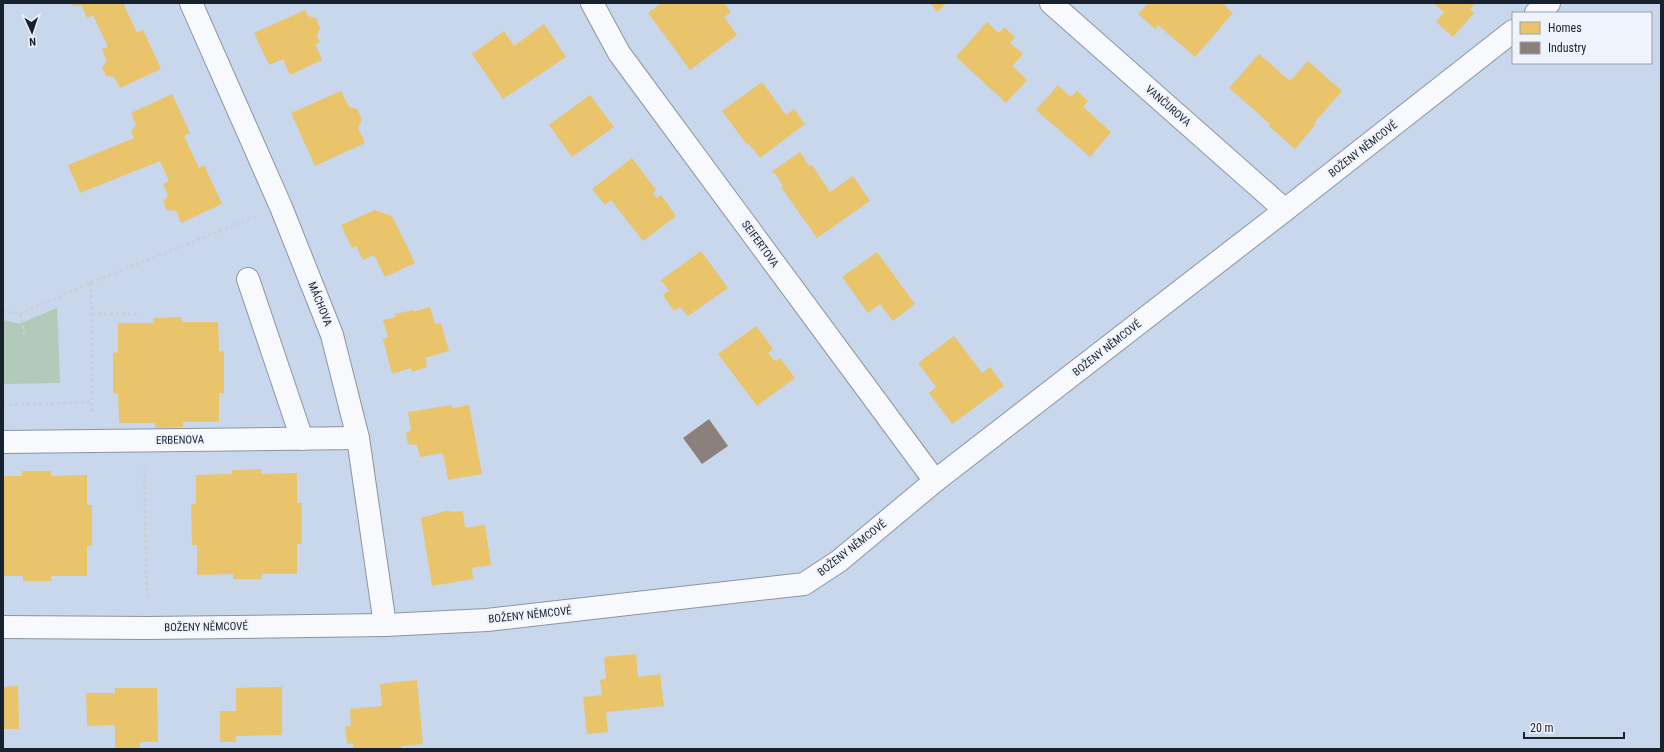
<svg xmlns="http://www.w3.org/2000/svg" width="1664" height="752" font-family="'Roboto Condensed',sans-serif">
<rect width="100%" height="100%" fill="#c8d7eb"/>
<path fill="#b3caba" d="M57,308L60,383L3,384V320L19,324Z"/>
<g fill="#e9c46a">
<path d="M72,3H123L137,33L143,30L161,69L120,88L114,77L106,76L102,68L107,61L102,49L108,47L93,15L87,18L82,6H73Z"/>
<path d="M661,3H724L731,12L724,17L737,35L690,70L648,13Z"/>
<path d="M930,3H947L937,12Z"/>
<path d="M1148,3H1222L1233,13L1195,57L1158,25L1155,29L1138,14Z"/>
<path d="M1433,3H1476L1470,9L1474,13L1453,37L1436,22L1444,12Z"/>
<path d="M305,10L308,16L316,18L320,28L317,36L320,42L315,44L322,60L290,75L283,59L269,65L254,33Z"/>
<path d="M987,22L999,33L1004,27L1015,37L1010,43L1023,54L1012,66L1027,80L1006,103L956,57Z"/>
<path d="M544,24L566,57L503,99L472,54L504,31L514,46Z"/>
<path d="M1259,54L1290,81L1308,61L1342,91L1314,123L1316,124L1295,149L1269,126L1270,124L1229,88Z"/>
<path d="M762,82L786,115L794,109L805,124L760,158L749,144L747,145L722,111Z"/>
<path d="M1058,85L1071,97L1077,91L1088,101L1083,107L1111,132L1090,157L1036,110Z"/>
<path d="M341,91L349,107L357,109L362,120L358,128L365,143L315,166L291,113Z"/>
<path d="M172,94L190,133L184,136L199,168L204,165L222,204L181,223L176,211L167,210L163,202L168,195L163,184L169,181L160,161L80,193L68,165L134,138L131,132L136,125L131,113Z"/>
<path d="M590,95L614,127L572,157L549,125Z"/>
<path d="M800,152L810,167L812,165L830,192L853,176L870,201L817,238L781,187L783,186L774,172L772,174L771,172Z"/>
<path d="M632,158L656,190L653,193L657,198L661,195L676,216L643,241L611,200L605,205L592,189Z"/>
<path d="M375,210L392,216L415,263L385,277L374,255L363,260L356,246L352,248L341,225Z"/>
<path d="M701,251L728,288L688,316L680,307L674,311L663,295L669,291L661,280Z"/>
<path d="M877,252L915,304L893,321L880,304L868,313L842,277Z"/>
<path d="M430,307L435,324L441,323L449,351L425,358L427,367L412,372L411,368L392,374L383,339L388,337L383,320L396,317L395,314L413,310V312Z"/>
<path d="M182,317V322H218L219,352L224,351V393H219V422H183V427L155,428V423H119L118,394L113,393V353L118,352V323H154L153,318Z"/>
<path d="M756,326L773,349L768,353L775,361L780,358L795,378L757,406L718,354Z"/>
<path d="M954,336L982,373L990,367L1004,386L952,424L929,393L936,387L918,363Z"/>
<path d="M452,405V408L469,405L482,474L448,480L443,453L420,457L417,445L408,444L406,433L411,430L408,412Z"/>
<path d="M261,469V474L297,473V503H302V544H297V574H262V579H233V574L197,575V545H192L191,504H196V475L232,474V470Z"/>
<path d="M22,471H51V476L87,475V505H92V546H87V576H51L52,581H23V576H3V476H22Z"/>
<path d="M446,511L456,512L463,511L465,528L485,525L491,565L472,568L473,579L432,586L421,518Z"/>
<path d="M636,654L638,677L660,674L664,706L606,712L608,732L587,734L583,697L602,695L600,680L606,679L604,657Z"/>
<path d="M417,680L423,744L402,746V749H353V743L347,744L345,726H351L350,709L382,706L380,684Z"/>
<path d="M18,686L19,729H3V687Z"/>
<path d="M282,687V735L236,736V742H220V711H236V688Z"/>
<path d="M115,688H157L158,742H140V749H115V725L87,726L86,693H115Z"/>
</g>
<path fill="#8a817c" d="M709,419L728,446L702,464L683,438Z"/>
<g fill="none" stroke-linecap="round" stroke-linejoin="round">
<defs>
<g id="minor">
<path d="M191,3L281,207L332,335L358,438L385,625"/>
<path d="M592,3L619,53L935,481"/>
<path d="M1051,3L1285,210"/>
<path d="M1536,13L1549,3"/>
<path d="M248,279L302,439"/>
<path d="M3,442L358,438"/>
<path d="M3,627L147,628L385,625L487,620L804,584L839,561L935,481L1285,210L1513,31"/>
</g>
</defs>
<use href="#minor" stroke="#8a95a4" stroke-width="24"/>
<g stroke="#cbced4" stroke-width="2.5" stroke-dasharray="3 3" stroke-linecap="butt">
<path d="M90,283L92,314V413"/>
<path d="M3,311L20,314"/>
<path d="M20,314L90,283L255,217"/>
<path d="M20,314L25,337"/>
<path d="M92,314H140"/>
<path d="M3,405L91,402"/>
<path d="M144,468L147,599"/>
</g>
<use href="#minor" stroke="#f7f9fc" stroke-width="22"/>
</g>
<g text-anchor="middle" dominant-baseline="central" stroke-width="4" stroke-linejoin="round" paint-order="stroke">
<g font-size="11" fill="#18222f" stroke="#eff4fc">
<text transform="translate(1168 106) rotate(41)">VANČUROVA</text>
<text transform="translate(1363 149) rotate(-38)">BOŽENY NĚMCOVÉ</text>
<text transform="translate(760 244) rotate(54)">SEIFERTOVA</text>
<text transform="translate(320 304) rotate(68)">MÁCHOVA</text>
<text transform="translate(1107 348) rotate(-38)">BOŽENY NĚMCOVÉ</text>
<text transform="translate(180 440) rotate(-1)">ERBENOVA</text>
<text transform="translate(852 548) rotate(-38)">BOŽENY NĚMCOVÉ</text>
<text transform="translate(530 615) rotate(-6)">BOŽENY NĚMCOVÉ</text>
<text transform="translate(206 627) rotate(-1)">BOŽENY NĚMCOVÉ</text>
</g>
</g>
<rect width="1664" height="752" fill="none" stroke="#18222f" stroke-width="8"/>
<rect x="1512" y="12" width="140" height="52" fill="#eff4fc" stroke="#99a0aa"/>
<rect x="1520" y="22" width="20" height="12" fill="#e9c46a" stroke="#99a0aa"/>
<text x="1548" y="32" font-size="12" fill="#18222f">Homes</text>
<rect x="1520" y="42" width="20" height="12" fill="#8a817c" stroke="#99a0aa"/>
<text x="1548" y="52" font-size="12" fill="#18222f">Industry</text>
<g transform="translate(32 32) rotate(177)" stroke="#eff4fc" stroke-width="3" paint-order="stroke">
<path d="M0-3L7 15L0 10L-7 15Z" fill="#18222f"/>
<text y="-6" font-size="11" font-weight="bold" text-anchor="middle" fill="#18222f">N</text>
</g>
<path d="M1524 732v6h100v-6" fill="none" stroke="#18222f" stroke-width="2"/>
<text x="1530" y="732" font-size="12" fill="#18222f" stroke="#eff4fc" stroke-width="3" paint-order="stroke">20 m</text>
</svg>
